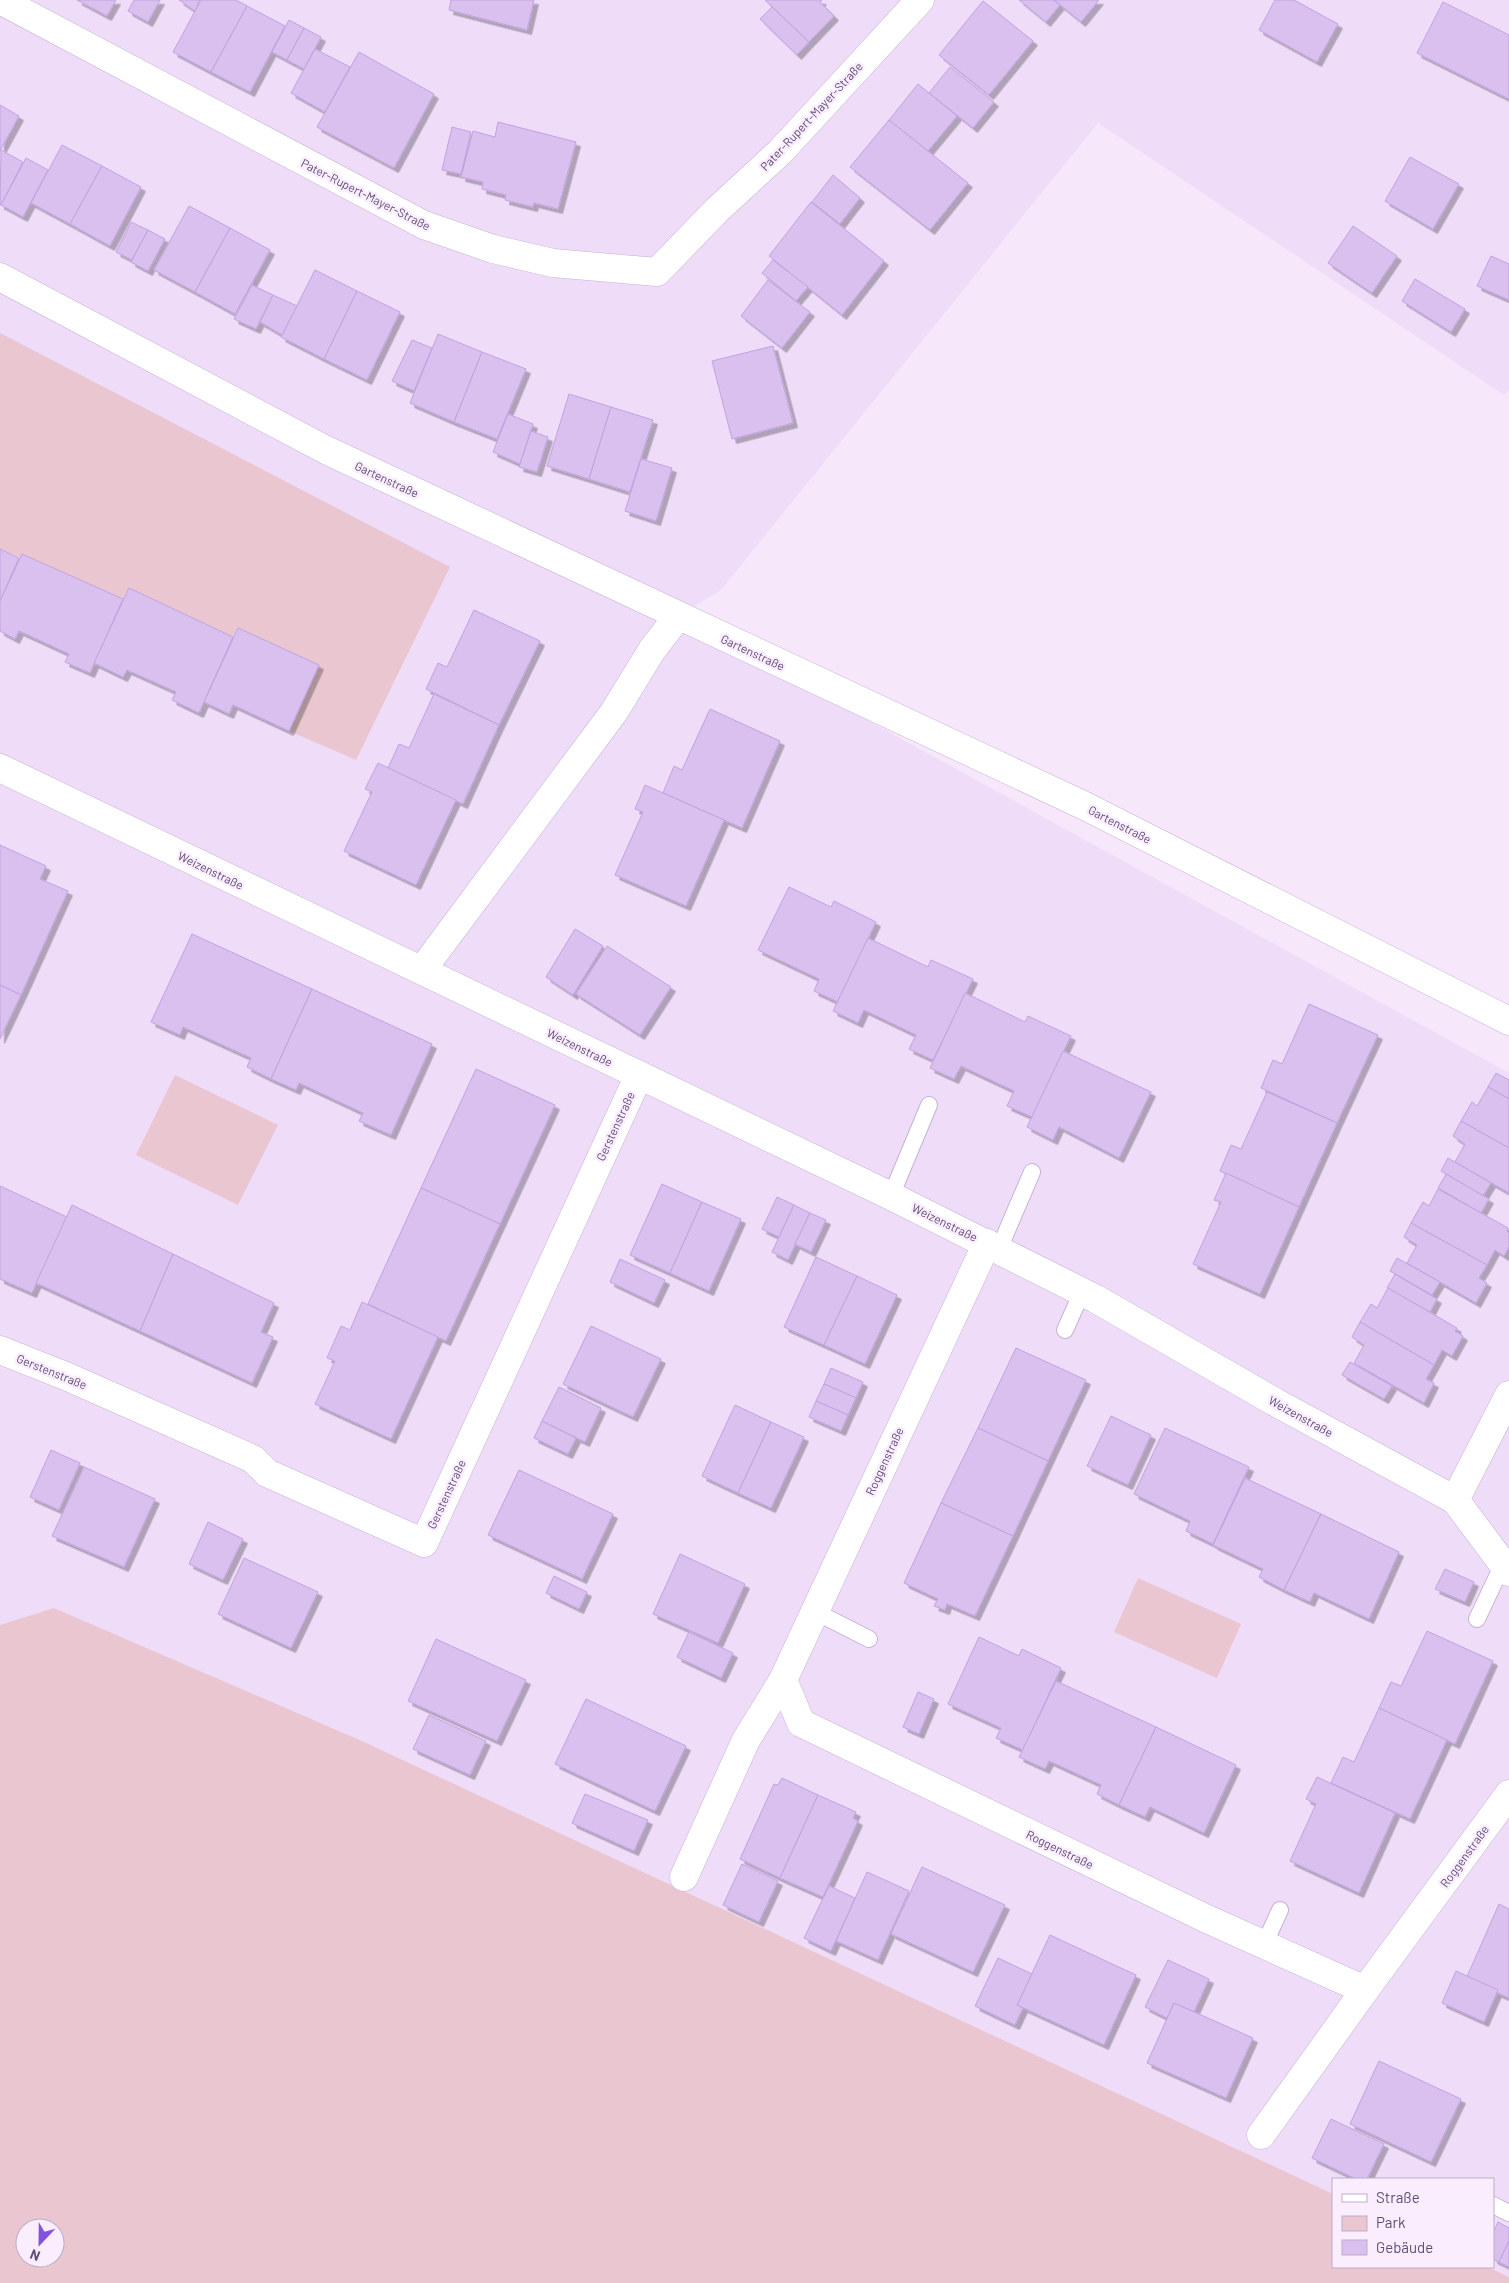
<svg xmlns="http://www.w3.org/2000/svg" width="1509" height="2283" font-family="Barlow,sans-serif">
<defs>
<filter id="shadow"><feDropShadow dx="4.5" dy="4.5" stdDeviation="0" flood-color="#0004"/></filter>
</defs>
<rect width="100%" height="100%" fill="#f6e7fb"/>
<path fill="#efdcf8" d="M0,0H1509V389L1504,395L1098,123L721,590L678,616L1509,1073V2277L1488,2267H1493V2179H1333V2194L362,1741L54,1608L0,1625Z"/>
<g fill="#e9c6d0" fill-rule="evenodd">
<path d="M0,333L450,567L356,760L289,731L318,665L238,628L233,637L129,588L123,599L0,549Z"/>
<path d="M175,1075L278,1125L238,1205L136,1155Z"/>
<path d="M1138,1578L1241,1624L1217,1678L1114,1632Z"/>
<path d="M54,1608L362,1741L1333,2194V2267H1488L1509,2277V2283H0V1625ZM25,2228H55V2258H25Z"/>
</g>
<g fill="#d9c0ef" stroke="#c1a2e1" filter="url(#shadow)">
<path d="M77,0H116L107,16Z"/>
<path d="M134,0H160L148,22L128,11Z"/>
<path d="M179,0H200L195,11Z"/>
<path d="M201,0H236L247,6L211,72L173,52Z"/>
<path d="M451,0H534L527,30L449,10Z"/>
<path d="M765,0H822L820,2L834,16L809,42Z"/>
<path d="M1019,0H1053L1060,5L1046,22Z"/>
<path d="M1054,0H1099L1081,22Z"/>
<path d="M1275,0H1294L1338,24L1317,62L1259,30Z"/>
<path d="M983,1L1033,41L989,95L939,55Z"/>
<path d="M1443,2L1509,35V99L1417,53Z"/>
<path d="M247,6L285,26L250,92L211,72Z"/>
<path d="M772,7L809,42L797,55L760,19Z"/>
<path d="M289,20L304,28L287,60L272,52Z"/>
<path d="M304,28L321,37L304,69L287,60Z"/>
<path d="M315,49L350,67L325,112L291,93Z"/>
<path d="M359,52L434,94L394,168L317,127Z"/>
<path d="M950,67L994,102L973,128L929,93Z"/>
<path d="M918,84L957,116L928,151L889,120Z"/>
<path d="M0,105L19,116L0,151Z"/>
<path d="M889,120L968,183L930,230L850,167Z"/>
<path d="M498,122L576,142L558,209L534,203L533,207L505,200L506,195L482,189L483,182L461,177L473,131L495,137Z"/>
<path d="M452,127L471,132L461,174L442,170Z"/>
<path d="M62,145L102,166L70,224L31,203Z"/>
<path d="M1,150L23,162L1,205H0Z"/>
<path d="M1410,157L1459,184L1433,229L1385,201Z"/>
<path d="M26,158L48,170L23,217L1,205Z"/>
<path d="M102,166L141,187L110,246L70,224Z"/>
<path d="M833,175L860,198L840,224L812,202Z"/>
<path d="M811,202L884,261L842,315L769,256Z"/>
<path d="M189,206L230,228L195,292L154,270Z"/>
<path d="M131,222L148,230L132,260L116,252Z"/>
<path d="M1353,226L1397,256L1372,293L1328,263Z"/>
<path d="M230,228L270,250L235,314L195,292Z"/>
<path d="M148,230L165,239L148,271L131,262Z"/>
<path d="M1491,256L1509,264V300L1477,286Z"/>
<path d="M773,260L808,287L796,301L762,273Z"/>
<path d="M315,270L357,291L324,359L281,337Z"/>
<path d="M1415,279L1465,309L1451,332L1402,301Z"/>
<path d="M768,280L810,312L782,348L741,316Z"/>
<path d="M252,285L273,295L256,329L234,319Z"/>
<path d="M357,291L400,312L367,380L324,359Z"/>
<path d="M273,295L297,306L282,335L260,322Z"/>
<path d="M438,334L482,352L454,422L410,403Z"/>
<path d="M412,340L432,348L414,391L392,381Z"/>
<path d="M773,346L793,423L732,439L712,361Z"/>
<path d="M482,352L526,369L497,439L454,422Z"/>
<path d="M569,394L611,407L589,479L547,466Z"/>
<path d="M611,407L653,420L630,492L589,479Z"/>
<path d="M508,414L533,424L520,464L493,452Z"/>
<path d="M531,431L548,437L537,472L519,467Z"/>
<path d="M641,459L672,468L656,521L625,511Z"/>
<path d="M0,549L19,558L0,601Z"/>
<path d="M22,554L123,599L90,673L65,662L69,654L19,631L15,639L0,631V601Z"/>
<path d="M129,588L233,637L199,713L172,700L176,692L127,670L123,677L94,663Z"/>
<path d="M474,610L540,641L499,725L426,689L438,663L447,667Z"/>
<path d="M238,628L319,665L289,731L233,705L229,714L204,702Z"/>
<path d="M434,694L499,725L463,804L388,768L399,744L409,748Z"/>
<path d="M710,709L780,741L742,828L663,793L674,766L682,770Z"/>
<path d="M378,763L456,800L416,885L344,851L372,792L365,789Z"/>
<path d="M645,785L724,820L686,906L615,875L643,812L635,809Z"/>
<path d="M0,845L46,866L40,879L68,891L21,995L0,985Z"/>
<path d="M789,887L831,907L834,901L876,922L838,1002L814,991L819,979L758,950Z"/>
<path d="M575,929L603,946L573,995L546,977Z"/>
<path d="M192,934L312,989L271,1079L247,1067L251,1058L183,1027L180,1035L151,1022Z"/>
<path d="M868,938L928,967L931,960L973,979L933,1060L909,1049L916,1035L864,1010L858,1023L833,1011Z"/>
<path d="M607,946L671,987L640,1035L576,994Z"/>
<path d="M0,985L21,995L0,1039Z"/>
<path d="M312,989L432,1044L391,1135L359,1121L363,1113L299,1083L296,1090L271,1079Z"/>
<path d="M965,993L1025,1022L1028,1016L1071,1036L1032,1117L1007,1106L1014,1091L961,1066L954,1079L930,1068Z"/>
<path d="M1309,1004L1378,1035L1337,1123L1261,1088L1273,1060L1282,1064Z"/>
<path d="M1063,1051L1151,1092L1119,1158L1059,1127L1053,1140L1027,1127Z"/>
<path d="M476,1069L555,1105L500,1224L421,1188Z"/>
<path d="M1496,1073L1509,1080V1099L1488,1087Z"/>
<path d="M1488,1087L1509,1099V1148L1461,1121L1472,1102L1477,1106Z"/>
<path d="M1267,1092L1337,1123L1299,1207L1220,1171L1231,1145L1241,1149Z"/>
<path d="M1461,1121L1509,1148V1193L1455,1162L1465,1144L1453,1136Z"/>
<path d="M1448,1158L1491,1183L1483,1196L1441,1171Z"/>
<path d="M1226,1173L1299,1207L1260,1294L1193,1264L1221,1202L1214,1200Z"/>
<path d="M1446,1174L1489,1199L1481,1213L1438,1188Z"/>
<path d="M662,1184L702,1202L670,1273L630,1255Z"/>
<path d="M0,1186L67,1217L32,1293L0,1279Z"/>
<path d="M421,1188L500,1224L446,1341L368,1304Z"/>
<path d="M1438,1189L1508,1228L1507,1231L1509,1233V1247L1504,1256L1495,1250L1487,1265L1411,1223L1423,1202L1429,1206Z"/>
<path d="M777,1197L794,1205L779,1237L762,1229Z"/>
<path d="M702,1202L741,1219L709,1291L670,1273Z"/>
<path d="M72,1205L173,1254L140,1331L36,1283Z"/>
<path d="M794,1205L810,1213L788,1260L772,1252Z"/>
<path d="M810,1213L826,1220L811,1252L795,1244Z"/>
<path d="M1411,1223L1487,1265L1479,1278L1487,1283L1476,1303L1407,1263L1417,1245L1404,1237Z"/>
<path d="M173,1254L274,1303L261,1332L273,1337L252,1383L140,1331Z"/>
<path d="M816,1257L857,1276L824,1345L784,1327Z"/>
<path d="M1397,1258L1440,1282L1432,1295L1390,1271Z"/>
<path d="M620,1259L665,1280L654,1303L610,1282Z"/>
<path d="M1395,1274L1437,1299L1430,1312L1387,1288Z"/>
<path d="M857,1276L897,1295L865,1364L824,1345Z"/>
<path d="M1388,1288L1457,1328L1455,1331L1463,1336L1452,1356L1442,1350L1434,1365L1360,1322L1371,1304L1377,1308Z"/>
<path d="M362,1302L438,1337L391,1439L315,1404L335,1361L327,1358L341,1326L350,1330Z"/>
<path d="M1360,1322L1434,1365L1426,1379L1434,1383L1424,1403L1354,1363L1364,1345L1352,1337Z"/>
<path d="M591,1326L661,1359L633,1417L563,1384Z"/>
<path d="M1016,1348L1086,1380L1048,1461L978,1428Z"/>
<path d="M1350,1362L1392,1386L1384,1399L1342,1375Z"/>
<path d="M831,1368L863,1382L856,1398L824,1384Z"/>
<path d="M824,1384L856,1398L848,1415L816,1401Z"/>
<path d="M559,1387L601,1408L585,1442L542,1421Z"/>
<path d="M816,1401L848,1415L841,1431L809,1417Z"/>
<path d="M735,1405L771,1422L738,1493L702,1476Z"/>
<path d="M1111,1416L1151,1435L1128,1485L1087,1466Z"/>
<path d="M542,1421L576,1438L568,1454L534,1438Z"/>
<path d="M771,1422L804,1437L771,1508L738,1493Z"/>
<path d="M978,1428L1048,1461L1013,1536L941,1503Z"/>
<path d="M1165,1428L1249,1467L1213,1544L1186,1531L1190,1521L1134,1494Z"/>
<path d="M51,1450L80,1463L59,1510L30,1497Z"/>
<path d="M84,1467L155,1499L124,1567L52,1536Z"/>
<path d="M519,1470L613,1514L582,1579L488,1535Z"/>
<path d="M1245,1478L1321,1514L1284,1590L1259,1577L1263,1569L1213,1545Z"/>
<path d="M941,1503L1013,1536L975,1616L947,1604L945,1610L934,1606L938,1599L904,1583Z"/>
<path d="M1321,1514L1399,1552L1369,1619L1314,1593L1310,1602L1284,1590Z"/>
<path d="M208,1522L243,1539L223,1580L189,1564Z"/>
<path d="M680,1554L745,1584L718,1643L653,1614Z"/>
<path d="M244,1558L318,1592L291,1648L218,1614Z"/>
<path d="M1445,1569L1474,1582L1465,1602L1435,1589Z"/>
<path d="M554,1576L587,1592L579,1609L546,1593Z"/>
<path d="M1427,1631L1493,1661L1455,1744L1379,1708L1391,1682L1401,1686Z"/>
<path d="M689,1632L733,1653L721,1678L677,1657Z"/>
<path d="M979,1637L1019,1656L1022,1649L1061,1668L1023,1750L996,1738L1001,1728L948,1704Z"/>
<path d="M436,1639L526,1680L497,1741L408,1701Z"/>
<path d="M1056,1681L1156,1727L1119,1805L1097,1794L1101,1785L1049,1761L1045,1769L1019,1757Z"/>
<path d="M918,1692L934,1699L919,1734L903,1727Z"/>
<path d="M586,1699L686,1746L655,1811L555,1764Z"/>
<path d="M1379,1708L1447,1740L1410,1819L1331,1783L1343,1757L1354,1762Z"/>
<path d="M429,1715L486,1741L470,1775L413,1749Z"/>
<path d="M1156,1727L1236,1765L1204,1833L1150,1807L1145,1817L1119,1805Z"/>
<path d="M1317,1777L1395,1813L1359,1893L1290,1861L1316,1804L1306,1799Z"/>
<path d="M782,1778L818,1795L780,1878L740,1859L774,1784L778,1785Z"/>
<path d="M585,1794L648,1820L634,1851L572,1823Z"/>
<path d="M818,1795L856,1812L853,1818L858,1821L823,1897L780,1878Z"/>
<path d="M742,1864L778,1881L759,1922L723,1905Z"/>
<path d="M922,1867L1005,1905L973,1972L891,1934Z"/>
<path d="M867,1872L909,1891L878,1960L836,1941Z"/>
<path d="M829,1886L855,1898L831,1951L804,1938Z"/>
<path d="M1499,1904L1509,1909V1998L1466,1979Z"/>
<path d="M1050,1935L1136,1975L1104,2045L1017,2005Z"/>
<path d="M998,1958L1032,1974L1017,2005L1023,2008L1015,2025L975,2006Z"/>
<path d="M1168,1960L1209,1979L1194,2012L1174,2003L1167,2018L1145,2007Z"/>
<path d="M1456,1971L1498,1990L1484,2022L1442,2003Z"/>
<path d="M1174,2003L1253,2038L1226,2098L1147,2063Z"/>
<path d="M1379,2061L1461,2099L1431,2162L1350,2124Z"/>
<path d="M1331,2119L1384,2144L1367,2179H1356L1312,2158Z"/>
<path d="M1498,2222L1509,2228V2241L1499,2262L1493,2259V2233Z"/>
<path d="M1509,2241V2267L1499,2262Z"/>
</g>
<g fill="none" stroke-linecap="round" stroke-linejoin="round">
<defs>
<g id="lane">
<path d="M891,1196L929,1105"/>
<path d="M999,1249L1032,1172"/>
<path d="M1065,1330L1082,1292"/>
<path d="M814,1611L869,1639"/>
<path d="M1477,1619L1503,1564"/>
<path d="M1264,1945L1280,1910"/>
<path d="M1493,2205L1509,2213"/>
</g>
<g id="street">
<path d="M0,0L424,225L493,249L553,263L657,272L717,210L780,152L920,0"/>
<path d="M0,768L891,1196L1096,1299L1275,1402L1455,1500L1509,1572"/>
<path d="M422,970L614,712L652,650L678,616"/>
<path d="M987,1243L783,1680L801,1723L1207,1919L1365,1990L1509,1794"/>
<path d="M0,1350L68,1377L253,1459L267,1473L424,1543L639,1075"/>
<path d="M1455,1500L1509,1395"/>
<path d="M684,1877L746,1740L783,1680"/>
<path d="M1261,2135L1365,1990"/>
</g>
<path id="secondary" d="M0,277L326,450L1085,806L1509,1021"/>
</defs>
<use href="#lane" stroke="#c4b3d2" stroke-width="18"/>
<use href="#street" stroke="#c4b3d2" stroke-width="29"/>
<use href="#secondary" stroke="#c7b2d6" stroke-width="29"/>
<use href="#lane" stroke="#fff" stroke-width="16"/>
<use href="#street" stroke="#fff" stroke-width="28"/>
<use href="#secondary" stroke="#fff" stroke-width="28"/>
</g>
<g text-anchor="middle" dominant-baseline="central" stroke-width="5" stroke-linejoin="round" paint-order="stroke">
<g font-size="12" fill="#5f4d74" stroke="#faeefe">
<text transform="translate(811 116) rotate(-47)">Pater-Rupert-Mayer-Straße</text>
<text transform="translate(366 194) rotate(27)">Pater-Rupert-Mayer-Straße</text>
<text transform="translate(387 479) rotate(25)">Gartenstraße</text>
<text transform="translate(753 652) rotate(25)">Gartenstraße</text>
<text transform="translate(1120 824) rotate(27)">Gartenstraße</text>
<text transform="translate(211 870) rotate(26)">Weizenstraße</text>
<text transform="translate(580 1047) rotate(26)">Weizenstraße</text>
<text transform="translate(615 1126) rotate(-65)">Gerstenstraße</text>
<text transform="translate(945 1222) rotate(26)">Weizenstraße</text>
<text transform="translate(52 1371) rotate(22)">Gerstenstraße</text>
<text transform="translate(1301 1416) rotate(29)">Weizenstraße</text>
<text transform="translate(884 1461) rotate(-65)">Roggenstraße</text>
<text transform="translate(446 1494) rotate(-65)">Gerstenstraße</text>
<text transform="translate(1060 1849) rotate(26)">Roggenstraße</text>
<text transform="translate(1464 1856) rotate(-54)">Roggenstraße</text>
</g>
</g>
<rect x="1332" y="2178" width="162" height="90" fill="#faeefe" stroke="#bcaec7"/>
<rect x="1342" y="2194" width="25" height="8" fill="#ffffff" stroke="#bcaec7"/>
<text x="1376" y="2203" font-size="15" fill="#5f4d74">Straße</text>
<rect x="1342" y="2216" width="25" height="15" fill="#e9c6d0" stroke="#bcaec7"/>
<text x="1376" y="2228" font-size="15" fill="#5f4d74">Park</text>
<rect x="1342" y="2240" width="25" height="15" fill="#d9c0ef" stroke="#bcaec7"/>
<text x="1376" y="2253" font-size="15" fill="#5f4d74">Gebäude</text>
<g transform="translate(40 2243) rotate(202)"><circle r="24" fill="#faeefe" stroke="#bcaec7"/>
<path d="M0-4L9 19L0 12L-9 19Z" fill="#8253df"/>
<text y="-8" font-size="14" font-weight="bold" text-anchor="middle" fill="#5f4d74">N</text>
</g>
</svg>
